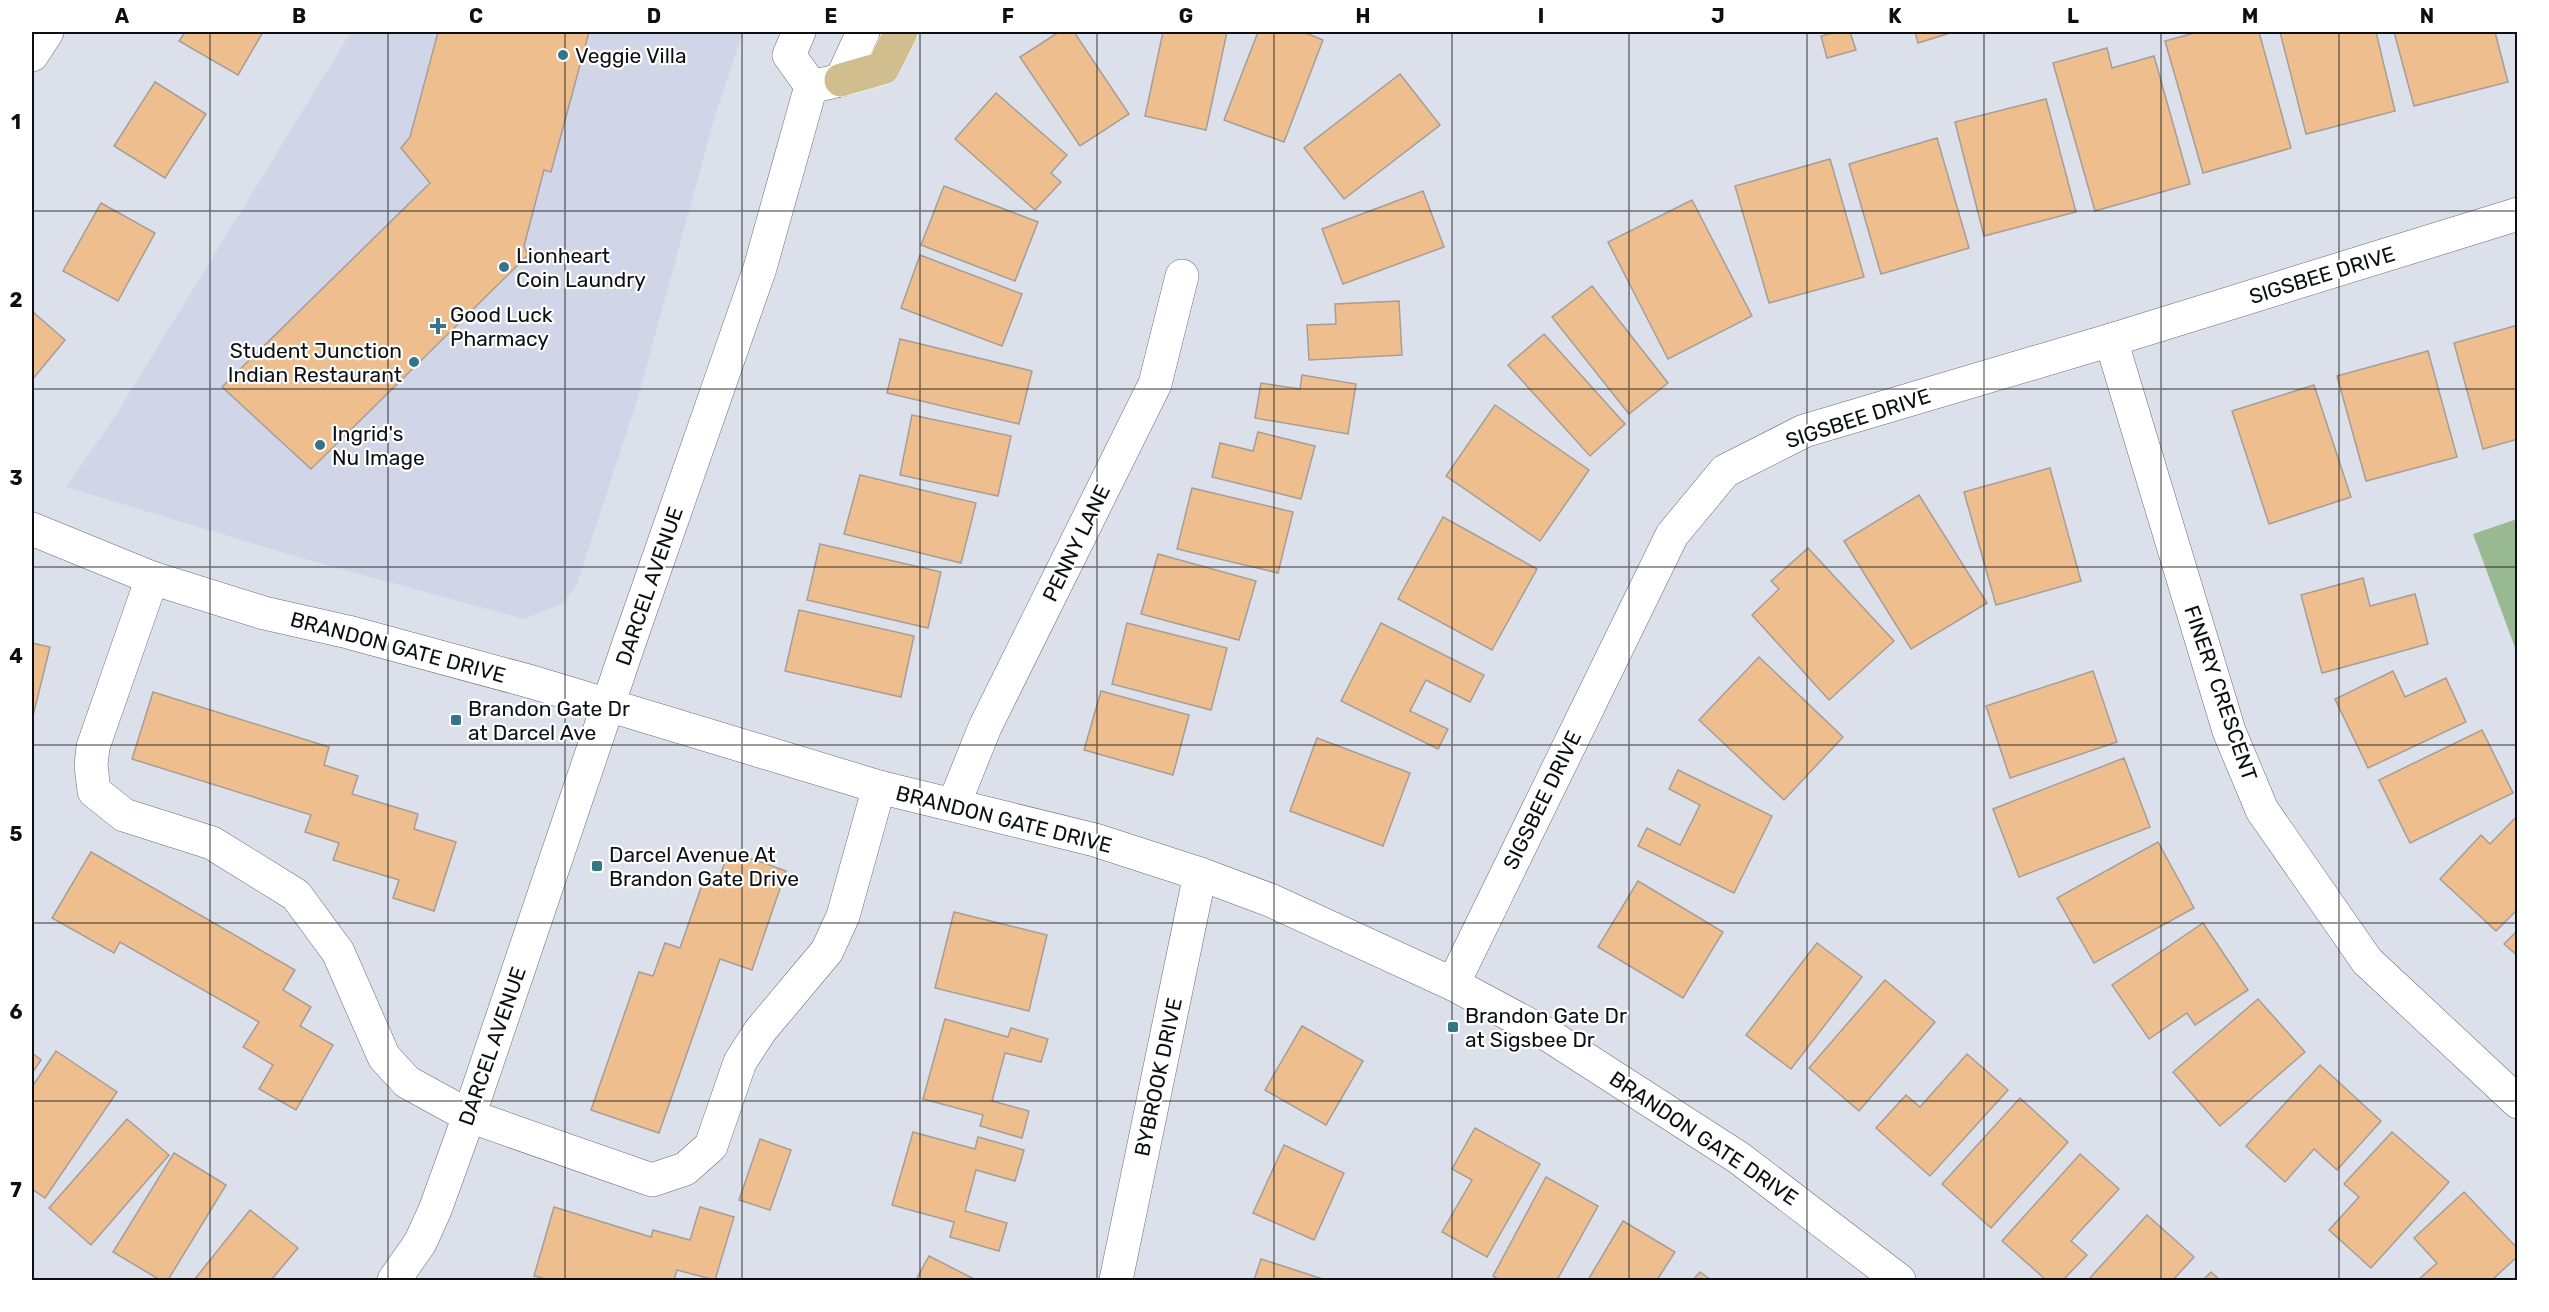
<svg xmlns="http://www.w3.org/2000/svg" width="2549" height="1312" font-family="Rubik,sans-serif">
<rect width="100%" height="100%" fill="#dce0eb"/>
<path fill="#d0d6e8" d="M351,32H743L715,116L638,397L577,584L563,603L524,619L301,558L66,487L116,415Z"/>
<path fill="#99b992" d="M2517,519H2518L2517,653L2473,534Z"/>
<g fill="#efbe8e" stroke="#a69e96" stroke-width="1.5">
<path d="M185,32H263L238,75L179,41Z"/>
<path d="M438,32H589L551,172L544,170L524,246L528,255L311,469L222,387L430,183L401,148L410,137Z"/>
<path d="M1059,32H1074L1129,114L1080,146L1020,57Z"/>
<path d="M1163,32H1227L1206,130L1145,116Z"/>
<path d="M1258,32H1303L1323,40L1284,142L1224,120Z"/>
<path d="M1837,32H1850L1856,50L1827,58L1821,36Z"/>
<path d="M1915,32H1946L1947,34L1918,43Z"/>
<path d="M2198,32H2259L2291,148L2203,173L2165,41Z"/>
<path d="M2280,32H2376L2395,111L2306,134Z"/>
<path d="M2394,32H2495L2508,82L2414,106Z"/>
<path d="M2107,48L2112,68L2154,56L2190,184L2095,211L2053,63Z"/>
<path d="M1400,74L1440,125L1344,199L1304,148Z"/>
<path d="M155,82L206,114L165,178L114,146Z"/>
<path d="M996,93L1067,155L1051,173L1061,182L1035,210L955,139Z"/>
<path d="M2046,99L2076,212L1984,236L1955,122Z"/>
<path d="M1937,138L1969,248L1881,274L1849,164Z"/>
<path d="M1830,159L1864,277L1769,303L1735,186Z"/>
<path d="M944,186L1038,222L1015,281L921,245Z"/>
<path d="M1423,191L1444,247L1343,284L1322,229Z"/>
<path d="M1692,200L1752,316L1668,359L1608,242Z"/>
<path d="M101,203L155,233L118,301L63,271Z"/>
<path d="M920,255L1022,294L1002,346L901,308Z"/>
<path d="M1592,286L1668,383L1629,414L1552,317Z"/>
<path d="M1399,301L1402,355L1309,360L1307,325L1336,324L1335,304Z"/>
<path d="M32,311L65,340L32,380Z"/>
<path d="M2518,325V439L2483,449L2454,343Z"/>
<path d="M1544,334L1625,424L1590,456L1508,365Z"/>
<path d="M900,339L1032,371L1019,424L887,393Z"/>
<path d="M2428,351L2457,457L2366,481L2337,376Z"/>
<path d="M1302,375L1356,384L1348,434L1255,418L1261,383L1300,389Z"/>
<path d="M2314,385L2351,497L2269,524L2232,411Z"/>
<path d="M1495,405L1589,470L1540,541L1446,476Z"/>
<path d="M912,415L1011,436L998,496L900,475Z"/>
<path d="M1258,432L1315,446L1301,499L1212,477L1220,443L1253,451Z"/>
<path d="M2050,468L2081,581L1996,605L1964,492Z"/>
<path d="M860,475L976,503L961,563L844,534Z"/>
<path d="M1192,488L1293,512L1278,573L1177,549Z"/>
<path d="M1919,495L1987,603L1911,649L1844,541Z"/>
<path d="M1443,517L1537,569L1492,650L1398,599Z"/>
<path d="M820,544L941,572L928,628L807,600Z"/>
<path d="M1808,548L1894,641L1829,700L1752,615L1779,589L1771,581Z"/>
<path d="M1158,554L1256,581L1239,640L1141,614Z"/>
<path d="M2363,578L2370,606L2415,594L2428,644L2322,673L2301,595Z"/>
<path d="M799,610L914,636L901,697L785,671Z"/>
<path d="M1127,623L1227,648L1211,710L1112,684Z"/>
<path d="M1381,623L1484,675L1470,702L1426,680L1410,711L1448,729L1438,749L1341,701Z"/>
<path d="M32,643L50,647L32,720Z"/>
<path d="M1759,657L1843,737L1784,800L1699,720Z"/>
<path d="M2093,671L2117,742L2010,778L1986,706Z"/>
<path d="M2393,671L2405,697L2446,678L2466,722L2368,768L2335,699Z"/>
<path d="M1101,691L1189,715L1173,775L1084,750Z"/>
<path d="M153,692L329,747L324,765L358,776L352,794L418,814L414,829L456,842L434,911L393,898L399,880L333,860L339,843L305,832L311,815L132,759Z"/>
<path d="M2482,730L2513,793L2410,843L2379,780Z"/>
<path d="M1317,738L1410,773L1383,846L1290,811Z"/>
<path d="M2124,758L2150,827L2019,877L1993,809Z"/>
<path d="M1678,770L1772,816L1734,893L1638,846L1647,828L1680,845L1700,805L1669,789Z"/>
<path d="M2518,815V909L2496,931L2440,879L2481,835L2490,844Z"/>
<path d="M2158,842L2194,908L2094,963L2057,898Z"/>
<path d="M729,851L786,871L752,970L720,959L659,1133L591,1110L639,972L653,976L665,943L680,948L703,882L716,886Z"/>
<path d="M91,852L295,970L283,990L311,1007L300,1026L333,1045L296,1110L259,1089L273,1065L243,1047L259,1022L120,942L114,953L52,918Z"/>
<path d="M1638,881L1723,932L1683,998L1598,947Z"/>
<path d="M954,912L1047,935L1029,1011L935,988Z"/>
<path d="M2203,923L2248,990L2195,1025L2187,1013L2149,1039L2112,985Z"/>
<path d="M2518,930V956L2504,944Z"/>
<path d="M1817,943L1862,977L1791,1069L1746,1035Z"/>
<path d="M1885,980L1935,1022L1859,1111L1809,1068Z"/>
<path d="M2258,999L2305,1052L2220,1126L2173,1072Z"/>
<path d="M945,1019L1008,1037L1011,1028L1048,1039L1041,1062L1005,1053L992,1101L1029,1111L1022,1138L980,1126L983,1115L923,1099Z"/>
<path d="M1302,1026L1363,1061L1326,1125L1265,1090Z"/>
<path d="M56,1051L117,1092L45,1198L32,1189V1087Z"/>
<path d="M32,1053L41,1060L32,1073Z"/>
<path d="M1967,1054L2008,1090L1930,1176L1876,1128L1906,1095L1920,1107Z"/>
<path d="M2320,1065L2381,1121L2337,1170L2314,1149L2285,1182L2246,1146Z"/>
<path d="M2020,1098L2068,1142L1991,1228L1942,1184Z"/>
<path d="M127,1119L169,1155L91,1245L49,1208Z"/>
<path d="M1475,1128L1540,1164L1487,1257L1442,1232L1472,1180L1452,1169Z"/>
<path d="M913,1132L975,1149L978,1137L1024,1150L1015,1181L976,1170L965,1211L1007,1223L999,1251L950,1237L954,1222L892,1205Z"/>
<path d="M2392,1132L2449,1182L2371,1268L2329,1230L2359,1197L2344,1184Z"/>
<path d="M760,1139L791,1150L770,1210L739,1200Z"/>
<path d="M1284,1145L1344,1173L1314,1240L1253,1213Z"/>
<path d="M174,1153L226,1185L168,1280H160L113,1252Z"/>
<path d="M2080,1154L2119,1189L2071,1241L2087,1255L2063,1280H2046L2002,1241Z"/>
<path d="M1546,1177L1598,1206L1557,1280H1500L1493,1276Z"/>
<path d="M2464,1192L2518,1249V1256L2492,1280H2418L2437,1263L2414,1238Z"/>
<path d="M554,1207L651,1237L653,1230L690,1240L700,1207L734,1217L715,1280L677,1270L674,1280H550L534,1276Z"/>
<path d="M250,1210L298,1248L271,1280H194Z"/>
<path d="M2147,1215L2194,1257L2173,1280H2088Z"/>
<path d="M1623,1221L1675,1252L1657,1280H1588Z"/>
<path d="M929,1256L976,1280H916Z"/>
<path d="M1261,1259L1326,1280H1254Z"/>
<path d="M1700,1272L1711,1280H1693Z"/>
<path d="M2211,1272L2220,1280H2203Z"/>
</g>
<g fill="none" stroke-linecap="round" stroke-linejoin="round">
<defs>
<g id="minor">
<path d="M799,32L789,55L811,86"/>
<path d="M32,55L47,32"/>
<path d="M819,85L841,80L863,32"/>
<path d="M2111,340L2229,731L2262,810L2367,961L2518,1102"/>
<path d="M32,529L152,578L264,613L348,632L532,682L879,787L1095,840L1200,874L1270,900L1453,984L1550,1036L1739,1158L1899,1280"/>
<path d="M152,578L93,747L91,765L94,791L124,815L212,843L296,895L338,952L384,1057L407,1082L469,1116L652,1180L685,1169L711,1146L740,1062L760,1031L827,951L843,916L879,787"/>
<path d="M954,804L985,727L1155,384L1182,276"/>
<path d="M1453,984L1672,535L1725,471L1804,431L2111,340L2518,214"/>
<path d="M394,1280L420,1243L435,1210L469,1116L629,643L760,268L811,86"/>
<path d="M1116,1280L1200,874"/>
</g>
<path id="major" d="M841,80L883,68L901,32"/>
</defs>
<use href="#minor" stroke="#696c75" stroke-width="34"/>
<use href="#major" stroke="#fff" stroke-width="34"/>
<use href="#minor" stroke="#fff" stroke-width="33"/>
<use href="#major" stroke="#d0be8f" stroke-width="33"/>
</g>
<path fill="none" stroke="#0d0f12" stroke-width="1.5" stroke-opacity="0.55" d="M210,32V1280M388,32V1280M565,32V1280M742,32V1280M920,32V1280M1097,32V1280M1274,32V1280M1452,32V1280M1629,32V1280M1807,32V1280M1984,32V1280M2161,32V1280M2339,32V1280M32,211H2518M32,389H2518M32,567H2518M32,745H2518M32,923H2518M32,1101H2518"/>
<g fill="#347588" stroke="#fff" stroke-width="2">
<circle cx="563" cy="55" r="6"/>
<circle cx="504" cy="267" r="6"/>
<path d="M435 317h6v6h6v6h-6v6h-6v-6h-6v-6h6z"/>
<circle cx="414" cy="362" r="6"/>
<circle cx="320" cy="445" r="6"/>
<rect x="450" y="714" width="12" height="12" rx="3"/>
<rect x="591" y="860" width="12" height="12" rx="3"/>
<rect x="1447" y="1021" width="12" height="12" rx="3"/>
</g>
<g text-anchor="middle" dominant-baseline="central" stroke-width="4.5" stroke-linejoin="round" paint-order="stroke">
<g font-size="21" fill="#0d0f12" stroke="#fff" text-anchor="start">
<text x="575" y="55">Veggie Villa</text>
<text x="516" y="255">Lionheart<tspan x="516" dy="24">Coin Laundry</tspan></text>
<text x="450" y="314">Good Luck<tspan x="450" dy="24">Pharmacy</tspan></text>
<text x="402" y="350" text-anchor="end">Student Junction<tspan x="402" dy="24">Indian Restaurant</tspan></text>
<text x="332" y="433">Ingrid's<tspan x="332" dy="24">Nu Image</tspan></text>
<text x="468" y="708">Brandon Gate Dr<tspan x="468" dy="24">at Darcel Ave</tspan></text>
<text x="609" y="854">Darcel Avenue At<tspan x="609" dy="24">Brandon Gate Drive</tspan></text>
<text x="1465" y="1015">Brandon Gate Dr<tspan x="1465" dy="24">at Sigsbee Dr</tspan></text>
</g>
<g font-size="21" fill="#0d0f12" stroke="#fff">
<text transform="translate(2322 275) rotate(-17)">SIGSBEE DRIVE</text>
<text transform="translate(1858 418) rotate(-18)">SIGSBEE DRIVE</text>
<text transform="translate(1076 543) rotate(-64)">PENNY LANE</text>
<text transform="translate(649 586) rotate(-71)">DARCEL AVENUE</text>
<text transform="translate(398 647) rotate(15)">BRANDON GATE DRIVE</text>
<text transform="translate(2221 693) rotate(71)">FINERY CRESCENT</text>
<text transform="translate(1542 800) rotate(-64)">SIGSBEE DRIVE</text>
<text transform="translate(1004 819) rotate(14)">BRANDON GATE DRIVE</text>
<text transform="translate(492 1046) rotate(-71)">DARCEL AVENUE</text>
<text transform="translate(1158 1077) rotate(-78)">BYBROOK DRIVE</text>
<text transform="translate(1704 1138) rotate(34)">BRANDON GATE DRIVE</text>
</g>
</g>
<rect width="2549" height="1312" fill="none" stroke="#ffffff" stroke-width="66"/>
<rect x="33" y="33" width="2483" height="1246" fill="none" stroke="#0d0f12" stroke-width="2"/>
<g font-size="20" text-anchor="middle" font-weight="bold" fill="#0d0f12">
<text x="122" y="23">A</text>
<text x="299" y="23">B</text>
<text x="476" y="23">C</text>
<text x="654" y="23">D</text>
<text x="831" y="23">E</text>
<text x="1008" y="23">F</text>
<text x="1186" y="23">G</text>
<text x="1363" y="23">H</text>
<text x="1541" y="23">I</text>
<text x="1718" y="23">J</text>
<text x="1895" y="23">K</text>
<text x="2073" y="23">L</text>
<text x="2250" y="23">M</text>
<text x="2427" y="23">N</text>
<text x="16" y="129">1</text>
<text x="16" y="307">2</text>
<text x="16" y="485">3</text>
<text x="16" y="663">4</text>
<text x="16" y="841">5</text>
<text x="16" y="1019">6</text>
<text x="16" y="1197">7</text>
</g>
</svg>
